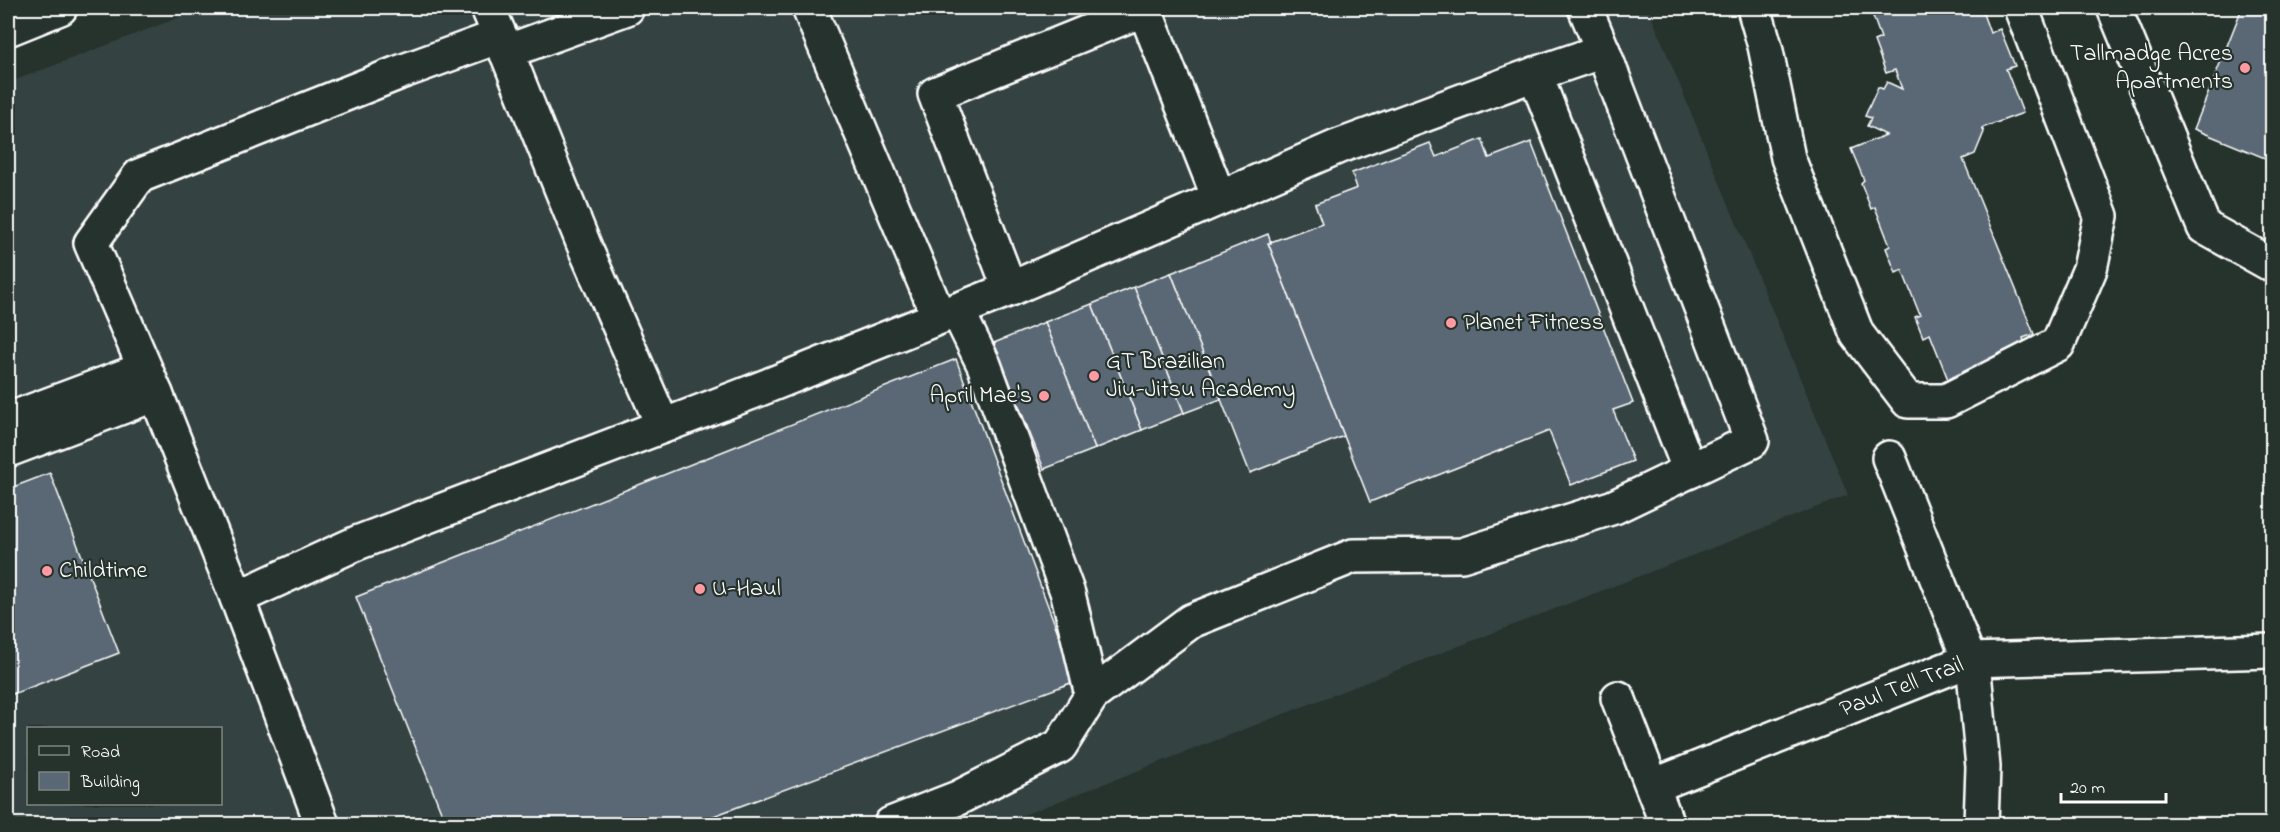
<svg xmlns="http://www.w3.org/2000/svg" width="2280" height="832" font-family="'Indie Flower',sans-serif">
<rect width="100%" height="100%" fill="#26332d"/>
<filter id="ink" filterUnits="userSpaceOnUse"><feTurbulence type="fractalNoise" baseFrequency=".0167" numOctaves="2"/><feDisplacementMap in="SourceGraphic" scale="12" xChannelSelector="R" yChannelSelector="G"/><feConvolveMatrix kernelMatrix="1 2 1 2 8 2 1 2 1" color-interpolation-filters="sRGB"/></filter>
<g filter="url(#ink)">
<path fill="#364343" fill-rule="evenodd" d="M204,8H1648L1848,495L1000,824H8V83ZM28,728H220V804H28Z"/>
<g fill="#5a6875" stroke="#fff" stroke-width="1.5">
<path d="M1870,8H1981L1990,33L2000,29L2015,66L2006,69L2023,113L1982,128L1984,132L1975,154L1963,159L2034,334L2023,338L2028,351L1949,382L1930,334L1923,337L1915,317L1920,315L1902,270L1896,273L1886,248L1890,246L1875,207L1871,209L1861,183L1864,180L1851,149L1886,135L1867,126L1871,118L1865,116L1878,87L1883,89L1887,82L1902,89L1895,70L1886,73L1874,41L1881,38Z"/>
<path d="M2242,8H2272V161L2194,129Z"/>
<path d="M1482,139L1489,158L1531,142L1633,403L1613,410L1633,461L1571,485L1549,431L1370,502L1268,243L1322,223L1315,204L1357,188L1352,173L1430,143L1436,157Z"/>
<path d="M1268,234L1271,243H1268L1344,436L1250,473L1171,273Z"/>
<path d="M1171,273L1221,399L1184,413L1134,287Z"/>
<path d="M1134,287L1184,413L1142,430L1092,304Z"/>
<path d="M1092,304L1142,430L1095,449L1045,322Z"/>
<path d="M1045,322L1095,449L1044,469L994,343Z"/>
<path d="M956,359L1076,681L692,824H446L356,597Z"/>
<path d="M50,473L119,653L8,696V489Z"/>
</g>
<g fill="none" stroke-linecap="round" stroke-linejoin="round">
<defs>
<g id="minor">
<path d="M488,8L500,36L398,73L139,176L91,243L156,394L237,598L357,543L752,392L1010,289L1337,147L1535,74L1603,51L1585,8"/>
<path d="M809,8L939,317"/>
<path d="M1144,8L1219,198"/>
<path d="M1754,8L1765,46L1788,158L1857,334L1908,401H1946L2058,344L2090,269L2101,216L2021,8"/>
<path d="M2114,8L2204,227L2272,265"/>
<path d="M500,36L586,250L663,426"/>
<path d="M506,52L627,8"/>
<path d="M1535,74L1690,471"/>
<path d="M1010,289L935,94L1145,9"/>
<path d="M8,420L144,369"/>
<path d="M8,450L156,394"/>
<path d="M1889,458L1974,672L1983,767L1981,824"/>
<path d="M237,598L322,824"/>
<path d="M1092,695L1191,621L1353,556L1462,555L1614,507L1752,441L1603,51"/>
<path d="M1618,698L1667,824"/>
<path d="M1653,786L1970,660L2272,651"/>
<path d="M891,824L958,798L1060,746L1092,695L1068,594L984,365L957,310"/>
</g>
<path id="major" d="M8,29L60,8"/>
</defs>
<use href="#minor" stroke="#fff" stroke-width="38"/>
<use href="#major" stroke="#fff" stroke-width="38"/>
<use href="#minor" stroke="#26332d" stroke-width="33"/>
<use href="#major" stroke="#26332d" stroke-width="33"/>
</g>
</g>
<g fill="#ff9aa2" stroke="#26332d" stroke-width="2">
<circle cx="2245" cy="68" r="6"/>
<circle cx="1451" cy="323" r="6"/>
<circle cx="1094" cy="376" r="6"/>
<circle cx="1044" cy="396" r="6"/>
<circle cx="47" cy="571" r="6"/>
<circle cx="700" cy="589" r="6"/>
</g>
<g text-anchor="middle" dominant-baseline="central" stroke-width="4.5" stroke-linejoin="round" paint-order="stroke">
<g font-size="24" fill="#fff" stroke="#26332d" text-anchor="start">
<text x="2233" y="54" text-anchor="end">Tallmadge Acres<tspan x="2233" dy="28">Apartments</tspan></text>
<text x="1463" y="323">Planet Fitness</text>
<text x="1106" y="362">GT Brazilian<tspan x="1106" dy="28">Jiu-Jitsu Academy</tspan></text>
<text x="1032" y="396" text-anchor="end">April Mae's</text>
<text x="59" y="571">Childtime</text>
<text x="712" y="589">U-Haul</text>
</g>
<g font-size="24" fill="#fff" stroke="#26332d">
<text transform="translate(1902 688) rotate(-21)">Paul Tell Trail</text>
</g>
</g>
<rect width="2280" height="832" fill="none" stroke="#26332d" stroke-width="30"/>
<rect x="15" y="15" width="2250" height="802" fill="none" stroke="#fff" stroke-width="2" filter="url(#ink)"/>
<rect x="27" y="727" width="195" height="78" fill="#26332d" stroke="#7d8581" stroke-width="1.5"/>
<rect x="39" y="746" width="30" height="9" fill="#26332d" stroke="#7d8581" stroke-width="1.5"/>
<text x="81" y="757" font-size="18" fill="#ffffff">Road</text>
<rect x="39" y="772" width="30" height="18" fill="#5a6875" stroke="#7d8581" stroke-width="1.5"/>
<text x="81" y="787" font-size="18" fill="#ffffff">Building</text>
<path d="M2061 793v9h105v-9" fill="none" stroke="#ffffff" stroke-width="3"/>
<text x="2070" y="793" font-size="18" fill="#ffffff" stroke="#26332d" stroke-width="4.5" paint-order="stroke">20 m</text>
</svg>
